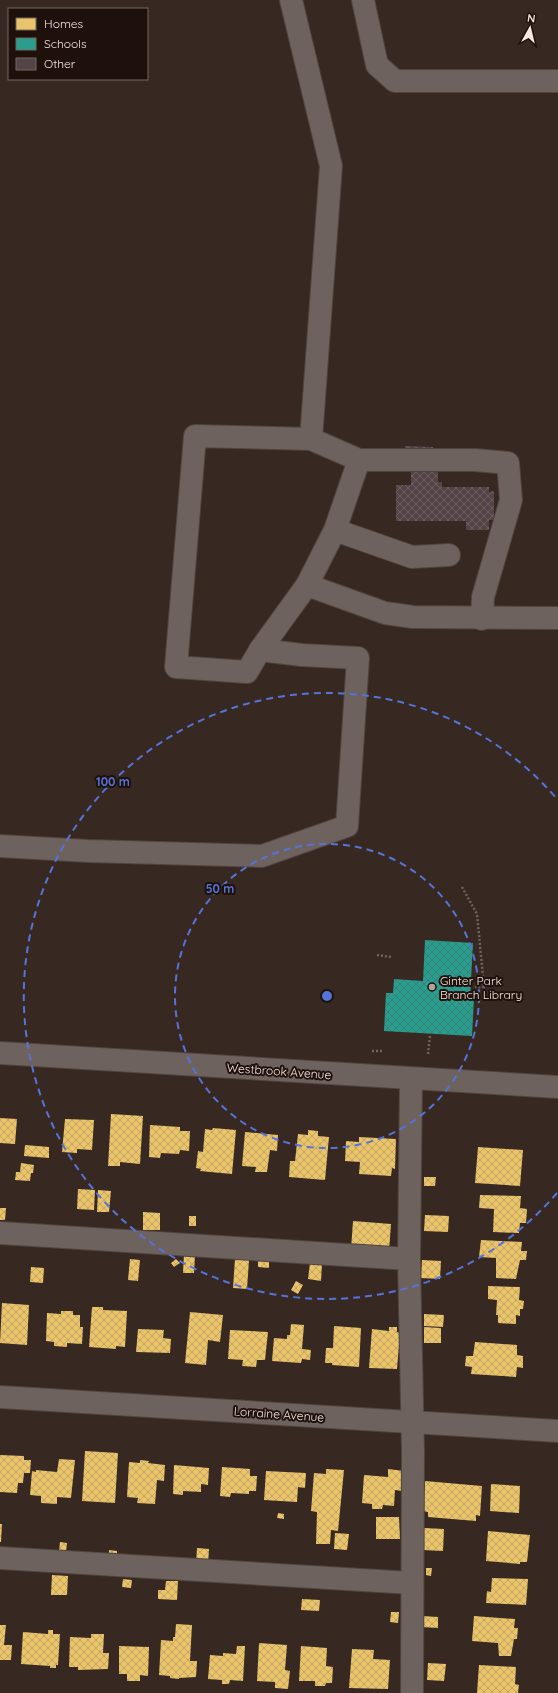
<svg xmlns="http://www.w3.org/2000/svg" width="558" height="1693" font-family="Quicksand,sans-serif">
<defs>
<pattern id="homes-cross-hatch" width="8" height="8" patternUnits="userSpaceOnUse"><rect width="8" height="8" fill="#e9c46a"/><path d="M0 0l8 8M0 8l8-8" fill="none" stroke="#c2a460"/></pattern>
<pattern id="schools-cross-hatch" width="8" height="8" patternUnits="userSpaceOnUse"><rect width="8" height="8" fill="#2a9d8f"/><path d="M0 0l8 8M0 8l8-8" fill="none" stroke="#348378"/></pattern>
<pattern id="building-cross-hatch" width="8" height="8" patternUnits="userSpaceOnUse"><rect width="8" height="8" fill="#544447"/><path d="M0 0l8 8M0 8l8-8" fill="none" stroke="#6d5f61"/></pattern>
</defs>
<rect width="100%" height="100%" fill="#372822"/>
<g fill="url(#homes-cross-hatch)">
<path d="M111,1114L143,1116L140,1164L120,1162V1166H108Z"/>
<path d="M0,1118L17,1119L15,1144L0,1143Z"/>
<path d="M65,1119L94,1120L92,1150L77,1149V1153L62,1152Z"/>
<path d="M150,1125L180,1127V1131H190L189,1151L180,1150L179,1154L161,1153L160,1158L149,1157Z"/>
<path d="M213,1128L236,1130L232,1174L200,1171L201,1169L196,1168L198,1151L203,1152L205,1129L212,1130Z"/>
<path d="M308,1130L318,1131V1136L329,1137L325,1180L289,1177L290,1161H295L298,1134L308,1135Z"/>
<path d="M245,1132L278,1135L277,1151L270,1150L267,1172H255L256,1167L242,1166Z"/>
<path d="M359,1137L396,1139L395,1169L392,1168L391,1176L359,1174L360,1162L345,1161L346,1141L359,1142Z"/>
<path d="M25,1145L49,1147V1158L24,1156Z"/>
<path d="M478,1147L523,1150L520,1186L475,1183Z"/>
<path d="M21,1163L34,1165L33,1173H31L30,1181L15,1180L16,1172H20Z"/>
<path d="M424,1177H436L435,1186H424Z"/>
<path d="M78,1189L95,1190L94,1210L77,1209Z"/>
<path d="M98,1190L111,1191L109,1212H97Z"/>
<path d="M480,1195L521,1196L520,1208L527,1209L526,1223H520L519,1233L493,1232L494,1209L479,1208Z"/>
<path d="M0,1208H6L5,1220H0Z"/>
<path d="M143,1212L160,1213V1230H143Z"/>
<path d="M425,1215L449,1216L448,1232L424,1231Z"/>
<rect x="189" y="1216" width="7" height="10"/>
<path d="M353,1221L391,1224L389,1251L351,1249Z"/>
<path d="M481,1240L522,1242L521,1251H527L526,1260H520L516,1279L496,1278V1258L479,1257Z"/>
<path d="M184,1254L195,1255L194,1273H183Z"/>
<path d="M130,1259L140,1260L138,1281L128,1280Z"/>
<path d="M176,1259L180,1263L174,1267L171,1263Z"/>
<path d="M235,1259L249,1260L247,1289L233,1288Z"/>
<path d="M258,1260L269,1261V1268L258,1267Z"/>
<path d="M422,1260L441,1261L440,1279L421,1278Z"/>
<path d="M310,1263L322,1264L321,1281L308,1279Z"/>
<path d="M31,1267L44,1268L43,1283L30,1282Z"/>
<path d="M296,1281L303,1285L298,1294L291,1290Z"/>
<path d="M488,1286L520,1287L519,1300L524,1301L523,1309H520V1316L516,1315V1324L498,1323V1315H496L497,1300L488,1299Z"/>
<path d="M2,1303L29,1305L27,1345L0,1343Z"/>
<path d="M92,1307H103V1310L127,1311L125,1347L116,1346V1349L89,1347Z"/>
<path d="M61,1311H73V1315H80V1327H83L82,1344L67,1343V1347L54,1346V1342L46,1341L47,1313L61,1314Z"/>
<path d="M190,1312L223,1315L220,1342L208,1340L206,1365L185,1363Z"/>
<path d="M424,1314L444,1315L443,1327L424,1326Z"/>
<path d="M291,1324L304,1325L302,1349L311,1350L310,1360L302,1359L301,1363L272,1361L274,1338L287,1339V1335H290Z"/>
<path d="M334,1326L361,1328L359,1367L332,1365V1363H325L326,1348H333Z"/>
<path d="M389,1327H397V1332L400,1333L397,1369L369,1368L372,1329L389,1331Z"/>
<path d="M424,1327L441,1328V1343H424Z"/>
<path d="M138,1329L164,1330L163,1338L171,1339L170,1353L136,1352Z"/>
<path d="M230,1330L268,1332L265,1360H257L256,1367L242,1366L243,1360L228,1359Z"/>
<path d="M475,1342L517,1345V1355L523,1356V1368L517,1367L516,1377L471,1374L472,1367L465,1366L466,1356H473Z"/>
<path d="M85,1451L118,1453L115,1503L82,1501Z"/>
<path d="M0,1455L24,1456V1460H31L30,1473H24L23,1483H18L17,1493L0,1492Z"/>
<path d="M59,1459L75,1460L71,1498L57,1497V1504L41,1503V1496L30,1495L32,1471L36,1472V1470L57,1472Z"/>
<path d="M140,1460L149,1461L148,1463L165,1465L164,1481L157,1480L155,1504L137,1503L138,1498L127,1497L129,1462L140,1463Z"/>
<path d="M174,1465L209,1468L208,1485L201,1484V1492L183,1491V1495L173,1494Z"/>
<path d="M222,1467L250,1469V1476H257L256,1491H249V1494L231,1493L230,1497L220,1496Z"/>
<path d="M326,1469L344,1470L338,1531L331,1530L330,1544H316L317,1512L311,1511L314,1473L326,1474Z"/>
<path d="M388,1469L404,1471L402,1491L395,1490L394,1506L383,1505L382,1509H372V1504L362,1503L364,1475L388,1477Z"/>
<path d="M266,1471L306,1473L305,1488L298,1487L297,1502L264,1500Z"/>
<path d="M425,1481L482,1486L480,1516L476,1515V1521L428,1517V1512L423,1511Z"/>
<path d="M491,1484L520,1486L519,1513L490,1511Z"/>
<path d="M278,1513L284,1514V1519L277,1518Z"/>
<path d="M376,1517H399L400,1539H376Z"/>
<path d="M0,1524H2L1,1542H0Z"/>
<path d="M424,1528L444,1529L443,1551L423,1550Z"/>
<path d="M488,1531L530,1535L527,1562H520V1564L486,1561Z"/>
<path d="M335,1533L349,1534L347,1550L334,1549Z"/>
<path d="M60,1542L67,1543L66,1552L59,1551Z"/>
<path d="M197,1548L209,1549L208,1564L196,1563Z"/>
<path d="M109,1550L117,1551V1559L109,1558Z"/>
<path d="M426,1568H432L431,1576L426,1575Z"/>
<path d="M52,1575L68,1576L67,1595H51Z"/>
<path d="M492,1578L528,1579L526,1605L486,1603L487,1591L491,1592Z"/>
<path d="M123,1579L132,1580L131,1588L122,1587Z"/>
<path d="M166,1581H178L177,1600L158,1599V1590H165Z"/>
<path d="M302,1599L320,1600L319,1611L301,1610Z"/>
<path d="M391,1612H399L398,1623L390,1622Z"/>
<path d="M422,1616L438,1617V1628L421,1627Z"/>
<path d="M474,1616L515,1619L514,1628H518L517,1639H514L511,1656H499L498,1643L472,1641Z"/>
<path d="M176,1624L192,1625L190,1661H197L196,1677L179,1678V1679L170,1678V1676L159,1675L161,1640L173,1641V1637H175Z"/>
<path d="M0,1625H6L4,1645H12L11,1660H0Z"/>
<path d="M48,1630H53V1634H60L58,1665H56V1668H50V1666L21,1664L23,1632L48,1634Z"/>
<path d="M91,1634H104L103,1653H109L108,1669L78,1670V1667H69L70,1637L91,1638Z"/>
<path d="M259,1643L287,1645L285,1670L290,1671L288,1689L275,1688V1682L257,1681Z"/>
<path d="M119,1646L149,1647L148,1676L140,1675V1681H127V1674H119Z"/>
<path d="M237,1646H245L243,1681L230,1680L229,1684H222V1680L208,1679L210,1655L223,1656V1653L236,1654Z"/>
<path d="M301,1646L327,1648L326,1666L333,1667L332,1683H326L325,1686H315V1681H299Z"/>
<path d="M352,1649L374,1650L373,1659L390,1660L388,1689L349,1688Z"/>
<path d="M428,1663L446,1664L444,1681L427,1680Z"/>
<path d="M479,1665L516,1667L515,1684L519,1685L518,1693H477Z"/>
</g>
<path fill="url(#schools-cross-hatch)" d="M425,940L473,943L470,998H474L472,1036L384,1031L386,993H393L394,979L423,981Z"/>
<path fill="url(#building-cross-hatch)" d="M405,446L433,447V470H438V482H442V487H489V492L494,491V520H489V530H466V521H396V485H411V470L405,471Z"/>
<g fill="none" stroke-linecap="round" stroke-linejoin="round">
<defs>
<g id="minor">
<path d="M363,0L377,65L395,81H558"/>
<path d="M311,439L359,460H475L508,463L511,500L483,597L482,619"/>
<path d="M335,530L359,460"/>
<path d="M307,585L335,530L412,557L449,555"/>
<path d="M260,650L307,585L385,613L413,617L558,618"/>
<path d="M0,846L88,851L262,856L347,826L358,658L302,655L260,650L247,672L176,667L195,436L311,439L331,166L291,0"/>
<path d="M0,1053L558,1087"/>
<path d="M411,1079L409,1259L413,1451L412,1693"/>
<path d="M0,1233L409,1259"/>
<path d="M0,1397L558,1431"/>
<path d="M0,1558L412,1583"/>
</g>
</defs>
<use href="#minor" stroke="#51443f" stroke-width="24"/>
<g stroke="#706460" stroke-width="2.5" stroke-dasharray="2 2" stroke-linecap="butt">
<path d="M462,887L477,914L484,987H475"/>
<path d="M377,955L391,957"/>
<path d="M372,1051H382"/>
<path d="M428,1054L430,1036"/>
</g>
<use href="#minor" stroke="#6e625e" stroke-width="22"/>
</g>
<g fill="none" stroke="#5474da" stroke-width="2" stroke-dasharray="7 5">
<circle cx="327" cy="996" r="152"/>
<path d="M557 1193A303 303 0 1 1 557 799"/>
</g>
<circle fill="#b5a49c" stroke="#1e110c" stroke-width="1.5" cx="432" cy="987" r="4"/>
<g text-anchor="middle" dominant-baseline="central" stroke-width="4" stroke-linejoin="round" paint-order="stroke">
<g font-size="12" fill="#f9e6de" stroke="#1e110c" text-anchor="start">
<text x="440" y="980">Ginter Park<tspan x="440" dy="14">Branch Library</tspan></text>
</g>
<g font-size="12" fill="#f9e6de" stroke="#1e110c">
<text transform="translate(279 1071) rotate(4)">Westbrook Avenue</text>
<text transform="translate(279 1414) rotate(4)">Lorraine Avenue</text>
</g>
</g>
<circle cx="327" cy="996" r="6" fill="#5474da" stroke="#1e110c" stroke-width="2"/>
<g font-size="12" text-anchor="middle" font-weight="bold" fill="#5474da" stroke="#1e110c" stroke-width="4" stroke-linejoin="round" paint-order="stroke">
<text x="113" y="786">100 m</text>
<text x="220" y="893">50 m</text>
</g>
<rect x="8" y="8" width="140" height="72" fill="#1e110c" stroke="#766660"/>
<rect x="16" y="18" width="20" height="12" fill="#e9c46a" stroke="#766660"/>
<text x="44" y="28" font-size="12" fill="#f9e6de">Homes</text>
<rect x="16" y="38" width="20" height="12" fill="#2a9d8f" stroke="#766660"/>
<text x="44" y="48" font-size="12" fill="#f9e6de">Schools</text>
<rect x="16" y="58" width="20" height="12" fill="#544447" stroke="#766660"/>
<text x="44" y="68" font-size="12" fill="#f9e6de">Other</text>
<g transform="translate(530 28) rotate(8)" stroke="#1e110c" stroke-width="3" paint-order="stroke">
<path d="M0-3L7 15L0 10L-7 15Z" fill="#f9e6de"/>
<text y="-6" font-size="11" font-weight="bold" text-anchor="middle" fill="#f9e6de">N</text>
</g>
</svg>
